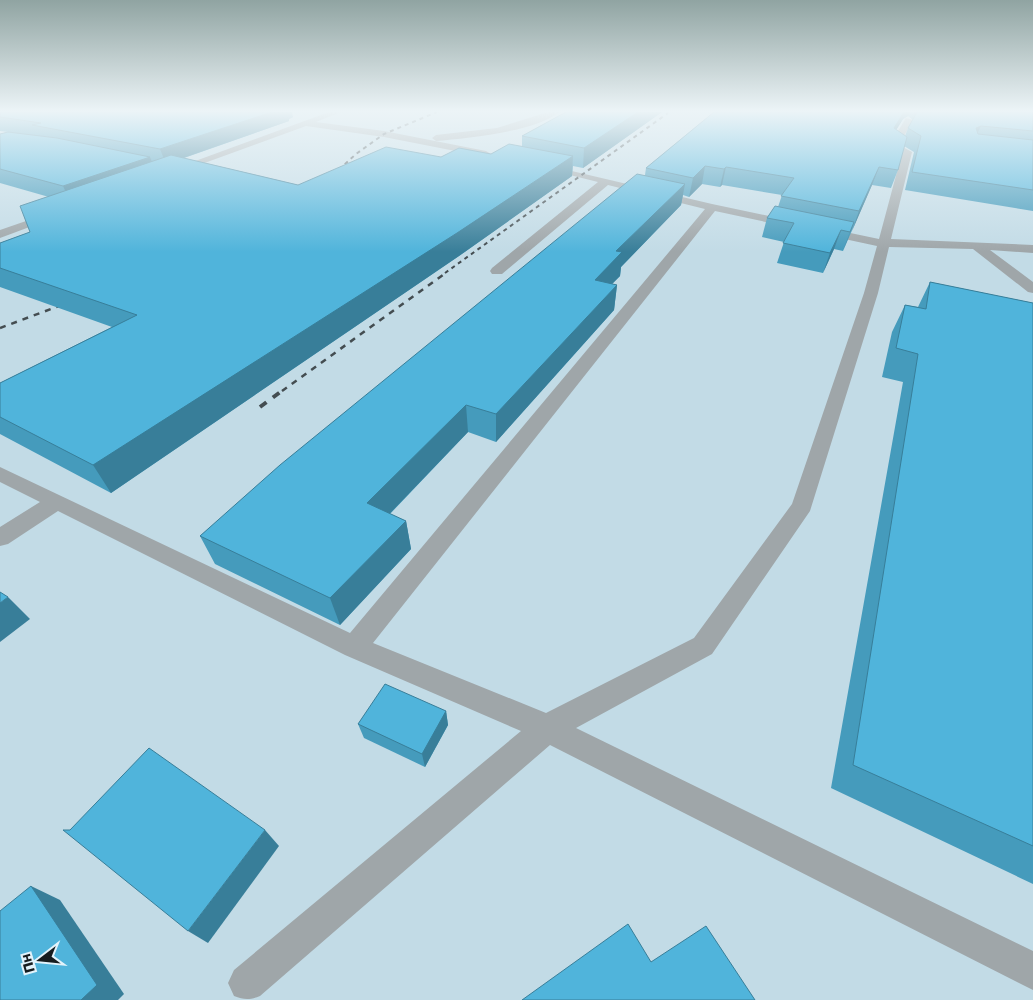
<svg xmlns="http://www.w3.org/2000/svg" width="1033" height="1000" font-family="'Golos Text',sans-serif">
<rect width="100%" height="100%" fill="#d5e6ee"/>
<rect fill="#c2dbe6" x="0" y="112" width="1033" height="888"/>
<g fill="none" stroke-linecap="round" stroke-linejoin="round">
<g fill="#9fa6a9" fill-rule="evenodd">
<path d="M329,112H341L316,122L384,131L486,151L491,154L486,157L384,137L306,126L177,173L168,171Z"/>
<path d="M548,112H559C535,132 467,138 436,141L432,138L436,135L497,128Z"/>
<path d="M906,118L913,120L899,145L912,152L891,239L1033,245V253L990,250L1033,282V293L1028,292L973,249L889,247L878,293L810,511L712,654L576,728L1033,951V990L550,745L260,996C250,1000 244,1000 234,996L228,983L234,970L521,731L345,655L58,511L8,544L0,546V527L40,502L0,482V467L350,633L705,209L608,185L502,274H492L490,271L492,268L598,182L542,168V164L712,204L879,239L902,153L889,146ZM715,211L877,246L864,293L792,504L694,638L546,713L373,643Z"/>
<path d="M55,211L59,212V216L0,238V230Z"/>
</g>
<g stroke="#444d51" stroke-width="2" stroke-dasharray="4 4" stroke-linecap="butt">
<path d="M333,175L356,154L384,134L437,112"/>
<path d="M445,273L668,113"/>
</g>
<g stroke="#444d51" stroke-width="2.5" stroke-dasharray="6 6" stroke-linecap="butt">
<path d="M0,328L67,303"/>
<path d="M282,391L447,272"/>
</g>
<path stroke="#444d51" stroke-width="4" stroke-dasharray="8 8" stroke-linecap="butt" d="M260,407L283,390"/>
</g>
<g fill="#459bbc" fill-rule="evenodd">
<path d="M0,112L293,117L289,119V121L184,158L298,185L441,157L491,154L522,146V136L566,112H662L583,168L573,166L572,176L459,256L111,493L0,434V383L112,327L0,287V243L30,232L49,197L0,183V134L8,132L0,131Z"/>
<path d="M714,112H1033V211L905,190L914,152L904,146L898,170L891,188L872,185L843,251L834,249L823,273L777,263L784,242L762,237L767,218L778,207L782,195L722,185L720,187L702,184L689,197L683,195L681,205L621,267L620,276L612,284L617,285L614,310L496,442L468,432L390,514L406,521L411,549L340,625L215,564L200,536L645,175L646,168ZM908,116L913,120L908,128L905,136L896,130L903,119Z"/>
<path d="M930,282L1033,303V884L831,788L903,382L882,377L892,332L905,305L918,307Z"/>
<path d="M446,711L448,725L425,767L364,738L358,724Z"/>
</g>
<g fill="#387e99">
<path d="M272,112H292L293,117L289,119V121L166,164L160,149Z"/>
<path d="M638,112H662L583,168L584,148Z"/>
<path d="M904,112H910L908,116L903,119L887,145L894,128Z"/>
<path d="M981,126L973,142L976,128Z"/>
<path d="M573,156L572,176L459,256L111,493L93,465Z"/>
<path d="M150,157L156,172L71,203L63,186Z"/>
<path d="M705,166L702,184L689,197L693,178Z"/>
<path d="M726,167L722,185L720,187L724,169Z"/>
<path d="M879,167L872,185L852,231L859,211Z"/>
<path d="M685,184L681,205L621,267L620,276L592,304L595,280L616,251Z"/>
<path d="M854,222L847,241L843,251L850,232Z"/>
<path d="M841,230L834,249L823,273L830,253Z"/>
<path d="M617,285L614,310L496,442V414Z"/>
<path d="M466,405L468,432L373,531L367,503Z"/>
<path d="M406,521L411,549L340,625L330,598Z"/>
<path d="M8,597L30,619L0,642V603Z"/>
<path d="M446,711L448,725L425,767L422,754Z"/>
<path d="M265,830L279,846L208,943L188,931Z"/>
<path d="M31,886L60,900L124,994L118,1000H81Z"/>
</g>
<g fill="#50b4db" stroke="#387e99">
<path d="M0,112H272L160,149L32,125L41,123L0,117Z"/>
<path d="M566,112H638L584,148L522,136Z"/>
<path d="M714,112H904L894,128L907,137L898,170L879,167L859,211L781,196L794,178L726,167L724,169L705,166L693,178L646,168Z"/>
<path d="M917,112H1033V131L981,126L976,128L978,134L1033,140V190L912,172L921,136L908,128Z"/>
<path d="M8,132L57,138L150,157L63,186L0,169V134Z"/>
<path d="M509,144L573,156L457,233L93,465L0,417V383L137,315L0,268V243L30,232L20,206L171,155L298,185L386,147L441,157L459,148L491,154Z"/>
<path d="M637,174L685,184L616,251L622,252L595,280L617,285L496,414L466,405L367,503L406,521L330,598L200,536L280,465Z"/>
<path d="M775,206L854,222L850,232L841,230L830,253L783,243L794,223L767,218Z"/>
<path d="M930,282L1033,303V846L853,765L918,354L896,348L905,305L926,309Z"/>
<path d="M0,592L8,597L0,603Z"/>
<path d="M385,684L446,711L422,754L358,724Z"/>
<path d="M149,748L265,830L188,931L63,830H70Z"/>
<path d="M31,886L97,985L81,1000H0V911Z"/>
<path d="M628,924L651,962L706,926L755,1000H522Z"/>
</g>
<linearGradient id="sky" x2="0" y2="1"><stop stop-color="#90a4a2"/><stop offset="0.44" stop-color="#ecf4f7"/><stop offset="1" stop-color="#ecf4f7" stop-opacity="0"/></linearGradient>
<rect width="1033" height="252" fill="url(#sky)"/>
<g transform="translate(40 960) rotate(254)" stroke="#e2f3fb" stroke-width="4" paint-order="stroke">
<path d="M0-4L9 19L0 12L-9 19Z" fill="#161c1f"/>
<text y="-8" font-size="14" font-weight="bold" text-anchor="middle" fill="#161c1f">Пн</text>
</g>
</svg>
